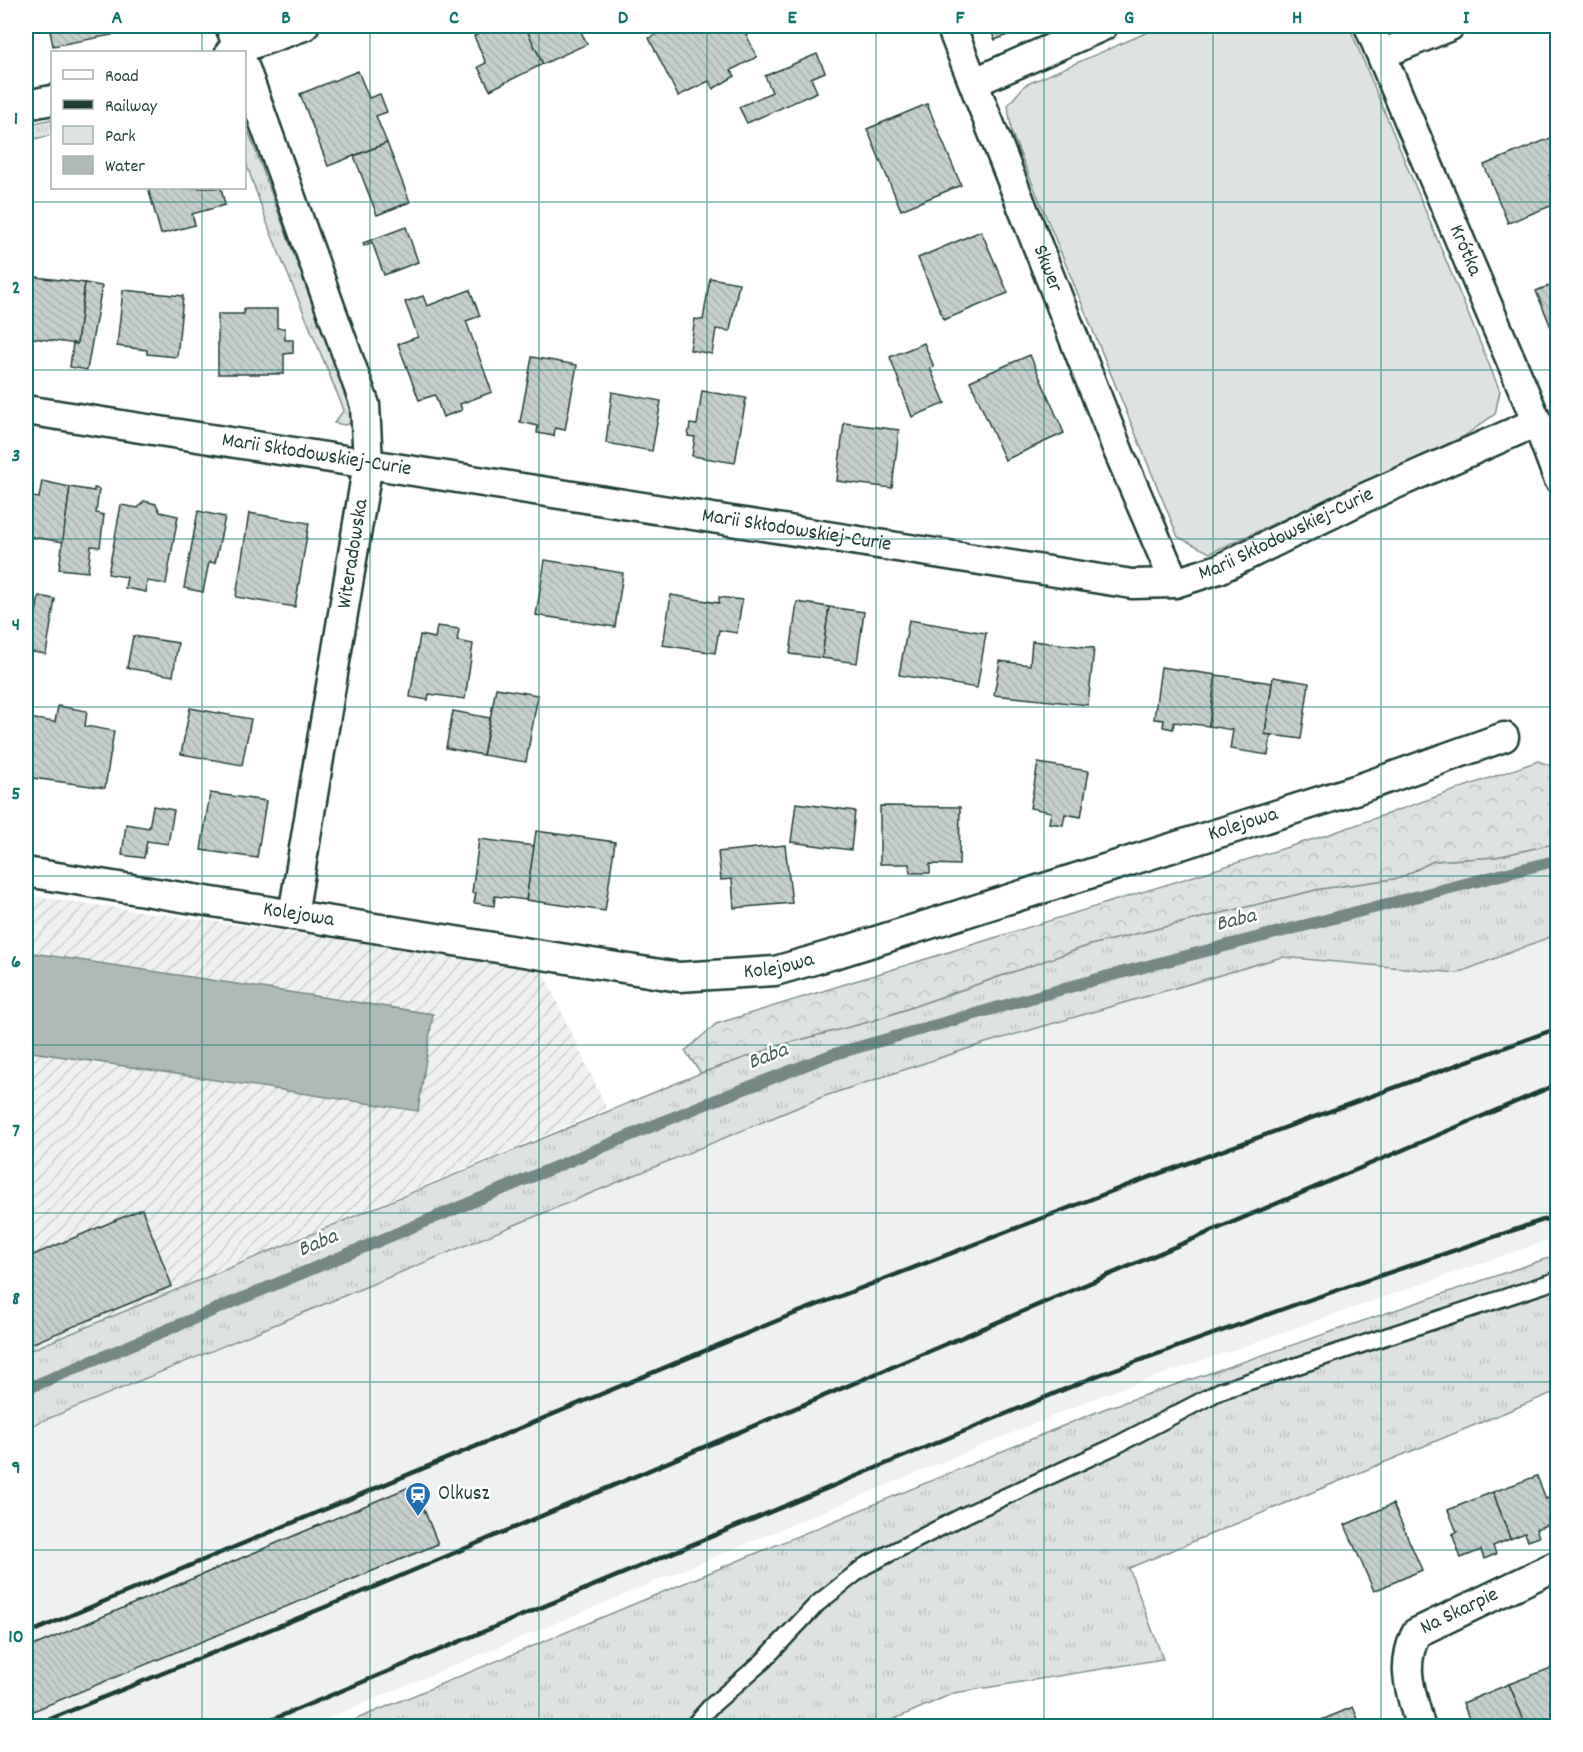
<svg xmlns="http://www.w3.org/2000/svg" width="1583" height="1752" font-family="Dekko,sans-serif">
<defs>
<pattern id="industrial-furrows" width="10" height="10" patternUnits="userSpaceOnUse" patternTransform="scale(1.5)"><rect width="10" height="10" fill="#eef1f0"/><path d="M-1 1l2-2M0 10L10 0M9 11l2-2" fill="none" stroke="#ccd0ce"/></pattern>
<pattern id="grass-tufts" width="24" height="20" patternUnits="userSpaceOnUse" patternTransform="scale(1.5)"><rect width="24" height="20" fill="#dee3e2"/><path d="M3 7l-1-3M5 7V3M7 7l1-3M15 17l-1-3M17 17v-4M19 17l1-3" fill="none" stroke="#bec4c2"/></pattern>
<pattern id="forest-crowns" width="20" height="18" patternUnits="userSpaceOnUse" patternTransform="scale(1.5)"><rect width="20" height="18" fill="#dee3e2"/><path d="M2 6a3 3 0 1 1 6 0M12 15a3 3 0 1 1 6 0" fill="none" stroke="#bec4c2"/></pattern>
<pattern id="building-back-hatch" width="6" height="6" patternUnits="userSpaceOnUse" patternTransform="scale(1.5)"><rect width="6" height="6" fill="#c7cfcc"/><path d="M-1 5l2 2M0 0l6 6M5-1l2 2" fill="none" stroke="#aab3b0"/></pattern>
</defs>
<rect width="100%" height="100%" fill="#fff"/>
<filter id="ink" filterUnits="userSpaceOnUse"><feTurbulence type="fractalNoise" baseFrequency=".0167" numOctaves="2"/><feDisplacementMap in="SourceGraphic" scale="12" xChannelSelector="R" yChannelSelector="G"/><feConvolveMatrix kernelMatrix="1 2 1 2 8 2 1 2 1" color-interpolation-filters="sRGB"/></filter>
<g filter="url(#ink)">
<path fill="#eef1f0" d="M1557,934V1237L1098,1397L309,1726H26V1428L825,1096L982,1044L1282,957L1458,973Z"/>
<path fill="url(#industrial-furrows)" d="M26,895L541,968L607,1109L26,1352Z"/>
<g fill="url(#grass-tufts)" stroke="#7e908b" stroke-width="1.5">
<path d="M52,119V135L26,141V125Z"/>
<path d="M245,122L352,412L353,422L345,425L334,423L344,410L270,231L245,160Z"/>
<path d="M1557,843V934L1458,973L1282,957L982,1044L825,1096L26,1428V1352L701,1073L784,1044L872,1021L1090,945L1320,889L1400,878L1433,861L1496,857Z"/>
<path d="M1557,1255V1391L1129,1568L1163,1659L954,1693L879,1726H340L1104,1409Z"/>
</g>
<path fill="url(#forest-crowns)" stroke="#7e908b" stroke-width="1.5" d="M1538,761L1557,768V843L1496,857L1433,861L1400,878L1320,889L1090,945L872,1021L784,1044L701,1073L685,1051L716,1024L1330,834Z"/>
<path fill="#dee3e2" stroke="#7e908b" stroke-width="1.5" d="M1162,26H1349L1500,391L1495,414L1463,437L1210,553L1178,537L1012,134L1008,105L1025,85Z"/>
<path fill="#afbab7" stroke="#758883" stroke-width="1.5" d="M26,952L433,1014L418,1111L26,1051Z"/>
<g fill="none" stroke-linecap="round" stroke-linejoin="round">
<path stroke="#758883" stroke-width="12" d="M26,1389L698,1107L831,1055L1105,977L1558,860"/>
</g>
<g fill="url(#building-back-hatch)" stroke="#1f3d34" stroke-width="1.5">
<path d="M49,26H110L112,35L53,46Z"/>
<path d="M495,26L498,29L506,26H525L543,64L490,90L478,67L486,63L474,36Z"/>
<path d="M525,26H578L587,44L543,64Z"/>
<path d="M674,26H742L757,57L731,70L735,76L713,89L709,81L678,96L649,38Z"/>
<path d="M989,26H1030L995,40Z"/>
<path d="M817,54L825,72L811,78L817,92L747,123L739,107L772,92L765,76Z"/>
<path d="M358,71L369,98L380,94L387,112L376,116L387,143L328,166L300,94Z"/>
<path d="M927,104L961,185L901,210L867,129Z"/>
<path d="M1558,135V172L1549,175L1558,203L1508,223L1484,165Z"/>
<path d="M387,143L410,202L377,215L354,156Z"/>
<path d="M148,188H221L225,205L192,214L195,225L161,234Z"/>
<path d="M406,227L418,262L384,275L372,242L364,246L363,243Z"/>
<path d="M981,231L1008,293L944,320L918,258Z"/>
<path d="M27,276L85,283L77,344L26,337Z"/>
<path d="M710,278L739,283L730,331L716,329L712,354L690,350L695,319L703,320Z"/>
<path d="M1558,282V344L1536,291Z"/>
<path d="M85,283L102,286L87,370L70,367L73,343L77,344Z"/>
<path d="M123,290L183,296L177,357L147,354V350L117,346Z"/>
<path d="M470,290L480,316L466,321L492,392L460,404L462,410L443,417L435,395L419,400L398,344L418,337L405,302L423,296L427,306Z"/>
<path d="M244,309H277V328H285V340H293V353L284,354V374H218V314H244Z"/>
<path d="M924,343L934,367L930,368L945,403L912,417L890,357Z"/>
<path d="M1030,355L1064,433L1005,460L970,381Z"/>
<path d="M532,357L577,365L565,430L555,428L554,436L537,433L538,426L520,422Z"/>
<path d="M702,391L746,398L735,463L692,456L695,437L688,436L690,424L697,425Z"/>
<path d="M612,392L661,401L652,451L606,443Z"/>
<path d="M844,423L899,430L892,488L837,481Z"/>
<path d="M42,481L70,487L63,542L26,536V496L39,498Z"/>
<path d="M70,487L94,491V488L99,489L96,513L104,515L100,547L91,546L88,572L59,569Z"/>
<path d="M144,501L156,504L160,512L178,516L166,584L147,581L146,592L125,588L127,577L108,574L121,505L138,508Z"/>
<path d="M198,511L225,517L215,563L209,562L203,592L184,588Z"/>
<path d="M249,513L309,523L295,607L236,597Z"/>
<path d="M545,560L623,573L615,627L536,615Z"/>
<path d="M671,595L719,603V597L742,600L737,633L719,630L715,653L663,645Z"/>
<path d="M39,596L55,599L46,654L26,651V616L35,618Z"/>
<path d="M797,602L829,607L822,658L790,654Z"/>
<path d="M829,607L864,612L857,663L822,658Z"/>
<path d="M909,620L986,633L977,688L899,675Z"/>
<path d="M437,626L459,629L457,641L473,644L465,699L429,694L428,700L410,697L420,635L435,638Z"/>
<path d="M133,636L178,643L173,676L127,668Z"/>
<path d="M1032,641L1094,648L1088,705L994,695L1000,661L1030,665Z"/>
<path d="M1161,667L1216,675L1209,726L1174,722L1173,729L1163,727L1164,720L1154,719Z"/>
<path d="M1216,675L1272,683L1265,734L1271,735L1268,755L1230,749L1233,730L1209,726Z"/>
<path d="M1273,677L1309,683L1301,739L1265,734Z"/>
<path d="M496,688L538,695L526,762L483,755Z"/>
<path d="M58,706L87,711L85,726L114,731L105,788L26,777L28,718L55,722Z"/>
<path d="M190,708L251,719L242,765L181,754Z"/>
<path d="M453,711L490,718L483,755L446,748Z"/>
<path d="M1038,763L1089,771L1081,817L1065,814L1063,825L1049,823L1051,812L1030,808Z"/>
<path d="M210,793L266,801L257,858L201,850Z"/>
<path d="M796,803L855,811L851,850L791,842Z"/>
<path d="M153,806L174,810L168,844L147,841L144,858L122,855L126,824L149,828Z"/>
<path d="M880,806L960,807L959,865L930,864V873H910L909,864H880Z"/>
<path d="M536,831L615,842L605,911L526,900Z"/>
<path d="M479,839L534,846L526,900L495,896L494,906L474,903L476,893H472Z"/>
<path d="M785,845L792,903L734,908L732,879L721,880L718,852Z"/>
<path d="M142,1209L172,1286L26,1346V1258Z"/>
<path d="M1537,1476L1546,1499L1551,1497L1558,1521L1536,1529L1539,1537L1528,1541L1525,1533L1510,1539L1493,1492Z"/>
<path d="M414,1485L438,1544L26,1714V1649Z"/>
<path d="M1493,1492L1510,1539L1493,1546L1496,1554L1484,1559L1481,1550L1461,1558L1452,1534L1457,1532L1448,1510Z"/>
<path d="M1393,1504L1422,1570L1374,1591L1345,1525Z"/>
<path d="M1551,1668L1553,1674L1558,1673V1719L1540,1726H1526L1509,1684Z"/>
<path d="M1509,1684L1526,1726H1465L1471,1724L1463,1703Z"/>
<path d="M1353,1707L1361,1726H1307Z"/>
</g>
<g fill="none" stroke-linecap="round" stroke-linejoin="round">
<defs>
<path id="lane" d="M693,1726L710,1707L763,1661L817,1604L865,1566L965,1515L1113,1447L1220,1391L1558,1280"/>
<g id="street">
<path d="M230,26L240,52"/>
<path id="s1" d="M951,26L1119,453L1175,583"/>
<path id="s2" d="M1369,26L1537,422L1558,478"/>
<path d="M230,52L304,26"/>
<path d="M1382,54L1450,26"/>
<path d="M244,66L365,405L368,463L293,915"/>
<path d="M975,82L1103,26"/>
<path d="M26,105L52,100"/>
<path id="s3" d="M26,410L1132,584L1175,583L1219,569L1364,498L1537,422"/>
<path id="s4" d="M26,872L679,977L775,971L838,953L1355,790L1504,737"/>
<path id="s5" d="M1420,1726C1411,1690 1400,1669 1416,1633L1558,1565"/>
</g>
</defs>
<use href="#lane" stroke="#1f3d34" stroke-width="20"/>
<use href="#street" stroke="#1f3d34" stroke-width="33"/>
<use href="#lane" stroke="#fff" stroke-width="15"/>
<use href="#street" stroke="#fff" stroke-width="28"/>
<g stroke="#1f3d34" stroke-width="4.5">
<path d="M26,1634L786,1317L1128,1185L1558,1028"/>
<path d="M33,1726L372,1588L1558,1084"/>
<path d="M257,1726L1099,1375L1294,1305L1558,1215"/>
</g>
</g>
</g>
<path fill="none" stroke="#0f766e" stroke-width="1.5" stroke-opacity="0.55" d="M202,26V52M370,26V1726M539,26V1726M707,26V1726M876,26V1726M1044,26V1726M1213,26V1726M1381,26V1726M202,188V1726M26,202H1558M26,370H1558M26,539H1558M26,707H1558M26,876H1558M26,1045H1558M26,1213H1558M26,1382H1558M26,1550H1558"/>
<defs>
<symbol id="station-pin" viewBox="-11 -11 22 30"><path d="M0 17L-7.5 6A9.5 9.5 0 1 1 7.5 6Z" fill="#1f6fb2" stroke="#fff"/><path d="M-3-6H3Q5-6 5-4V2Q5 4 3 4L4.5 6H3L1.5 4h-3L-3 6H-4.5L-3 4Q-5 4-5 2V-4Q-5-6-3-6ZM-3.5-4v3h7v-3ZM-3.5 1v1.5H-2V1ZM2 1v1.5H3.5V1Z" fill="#fff"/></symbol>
</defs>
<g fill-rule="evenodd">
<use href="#station-pin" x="403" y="1480" width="30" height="40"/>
</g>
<g text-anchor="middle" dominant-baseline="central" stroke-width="5" stroke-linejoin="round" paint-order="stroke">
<g font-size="21" fill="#1f3d34" stroke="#fff">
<text stroke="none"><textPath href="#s2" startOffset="244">Krótka</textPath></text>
<text stroke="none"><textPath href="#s1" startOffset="261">Skwer</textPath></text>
<text stroke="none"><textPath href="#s3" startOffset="294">Marii Skłodowskiej-Curie</textPath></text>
<text stroke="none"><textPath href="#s3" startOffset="780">Marii Skłodowskiej-Curie</textPath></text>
<text stroke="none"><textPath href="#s3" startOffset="1284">Marii Skłodowskiej-Curie</textPath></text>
<text transform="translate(354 554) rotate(-81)">Witeradowska</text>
<text stroke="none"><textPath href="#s4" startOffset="1248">Kolejowa</textPath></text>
<text stroke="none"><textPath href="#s4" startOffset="276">Kolejowa</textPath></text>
<text stroke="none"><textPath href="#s4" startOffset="762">Kolejowa</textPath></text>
<text stroke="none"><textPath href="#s5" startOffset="144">Na Skarpie</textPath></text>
</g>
<g font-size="21" fill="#1f3d34" stroke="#fff" text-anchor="start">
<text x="438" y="1495">Olkusz</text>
</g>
<g font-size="22" font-style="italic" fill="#4a625b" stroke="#fff">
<text transform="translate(1236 921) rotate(-14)">Baba</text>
<text transform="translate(768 1057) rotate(-21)">Baba</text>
<text transform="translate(318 1244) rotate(-23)">Baba</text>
</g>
</g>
<rect width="1583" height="1752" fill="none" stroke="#fff" stroke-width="66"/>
<rect x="51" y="51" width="195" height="138" fill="#ffffff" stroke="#a5b1ae" stroke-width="1.5"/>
<rect x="63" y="70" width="30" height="9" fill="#ffffff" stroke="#a5b1ae" stroke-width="1.5"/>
<text x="105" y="81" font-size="18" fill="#1f3d34">Road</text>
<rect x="63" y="100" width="30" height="9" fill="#1f3d34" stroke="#a5b1ae" stroke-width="1.5"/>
<text x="105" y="111" font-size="18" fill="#1f3d34">Railway</text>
<rect x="63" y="126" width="30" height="18" fill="#dee3e2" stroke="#a5b1ae" stroke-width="1.5"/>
<text x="105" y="141" font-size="18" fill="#1f3d34">Park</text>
<rect x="63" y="156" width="30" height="18" fill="#afbab7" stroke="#a5b1ae" stroke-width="1.5"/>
<text x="105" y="171" font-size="18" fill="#1f3d34">Water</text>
<rect x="33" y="33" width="1517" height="1686" fill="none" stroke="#0f766e" stroke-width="2"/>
<g font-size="20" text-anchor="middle" font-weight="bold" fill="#0f766e">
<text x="117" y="23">A</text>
<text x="286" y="23">B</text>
<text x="454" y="23">C</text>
<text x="623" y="23">D</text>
<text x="792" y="23">E</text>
<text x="960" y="23">F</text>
<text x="1129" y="23">G</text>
<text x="1297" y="23">H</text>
<text x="1466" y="23">I</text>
<text x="16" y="124">1</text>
<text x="16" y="293">2</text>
<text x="16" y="461">3</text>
<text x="16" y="630">4</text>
<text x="16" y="799">5</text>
<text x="16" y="967">6</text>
<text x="16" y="1136">7</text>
<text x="16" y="1304">8</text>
<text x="16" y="1473">9</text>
<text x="16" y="1642">10</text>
</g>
</svg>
